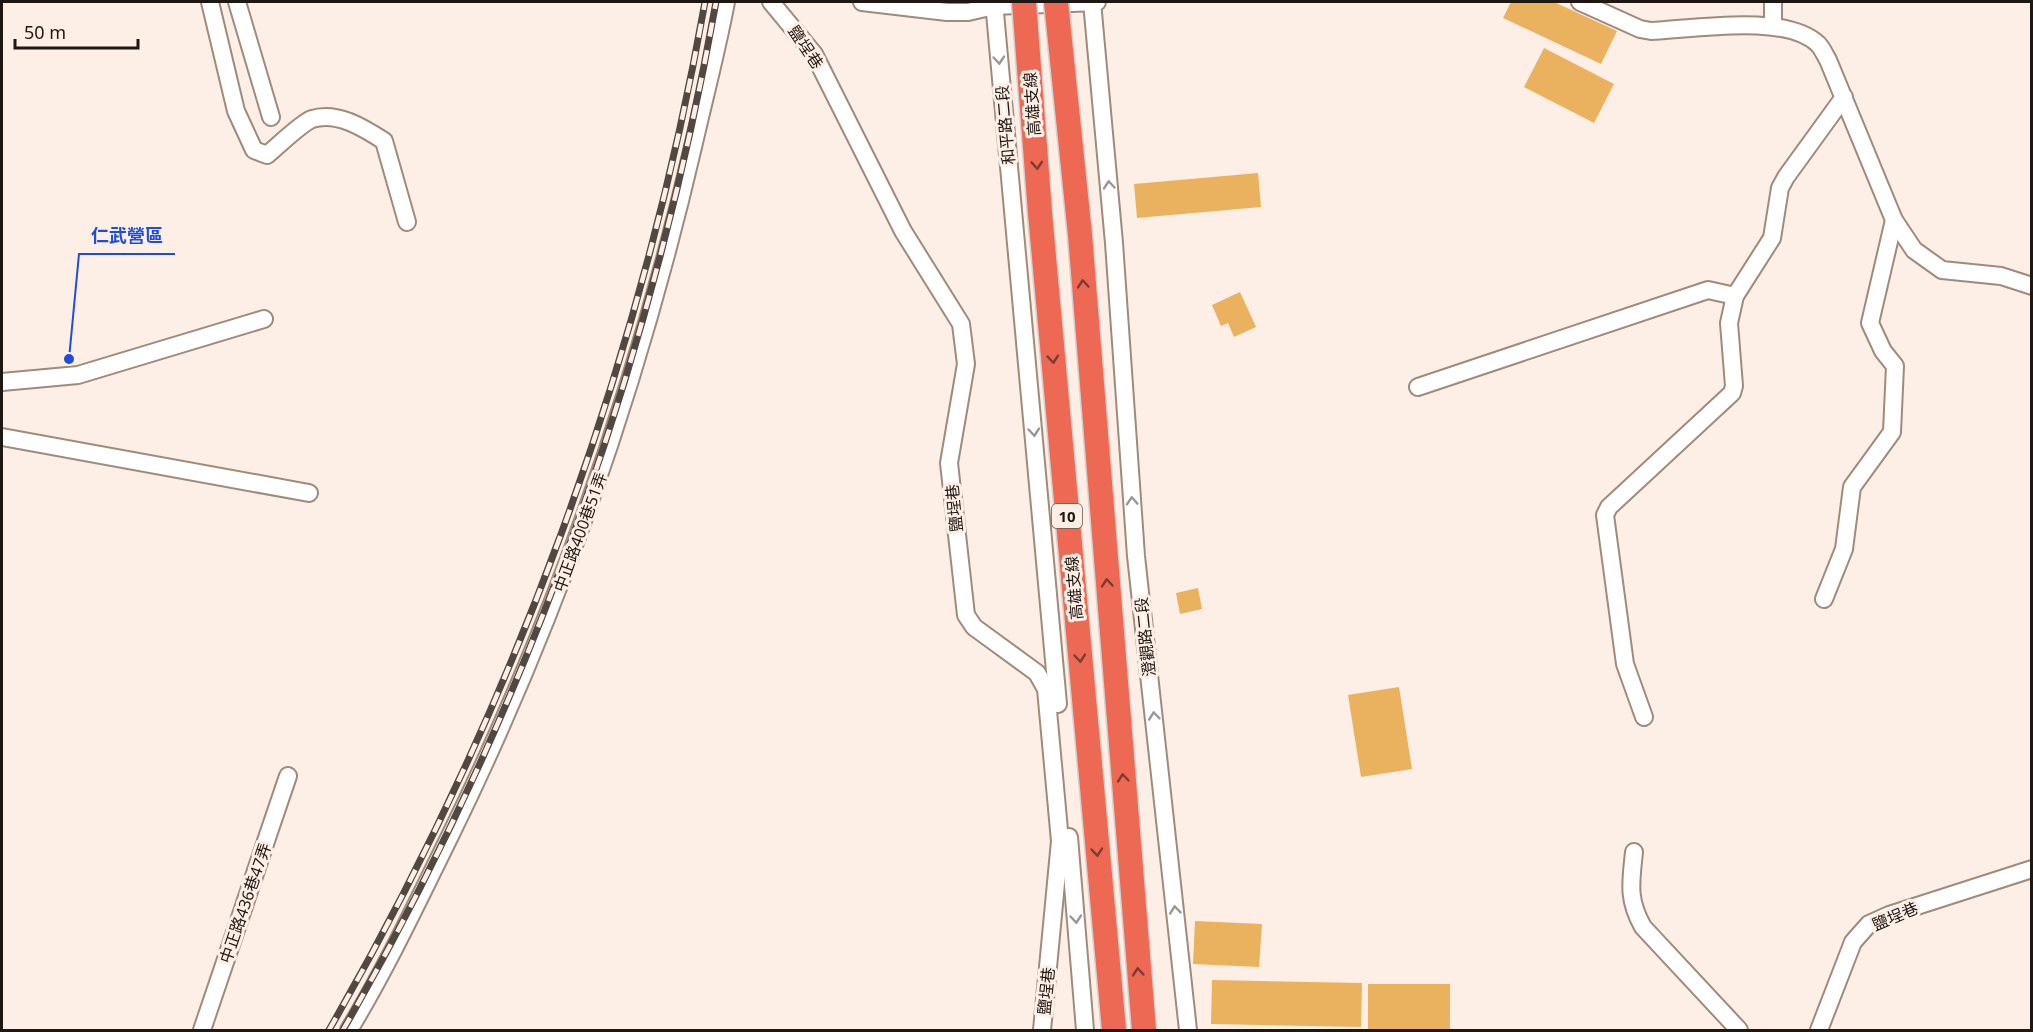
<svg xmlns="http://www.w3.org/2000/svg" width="2033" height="1032" font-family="'Noto Sans','Noto Sans TC',sans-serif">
<rect width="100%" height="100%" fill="#fdefe6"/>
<g fill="#eab25f">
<path d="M1511,2H1554L1617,31L1601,64L1503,18Z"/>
<path d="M1544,48L1614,84L1594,123L1524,87Z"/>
<path d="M1258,173L1261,207L1137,218L1134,184Z"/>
<path d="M1240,292L1256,327L1234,337L1228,323L1221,326L1212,305Z"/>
<path d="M1198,588L1202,609L1180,614L1176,593Z"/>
<path d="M1399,687L1412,769L1361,777L1348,695Z"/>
<path d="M1195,921L1262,924L1259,967L1193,964Z"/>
<path d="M1212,980L1362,983L1361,1027L1211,1024Z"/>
<rect x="1368" y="984" width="82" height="45"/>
</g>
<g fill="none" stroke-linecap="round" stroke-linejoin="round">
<defs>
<g id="minor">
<path d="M210,2L236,111L254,150L267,155C278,146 300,124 312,119C337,111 364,128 384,141L407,222"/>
<path d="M237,2L271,117"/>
<path d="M771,2L814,54L903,231L961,324L966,364L949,463L966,615L974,627L1037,673L1046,689L1060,841L1042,1030"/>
<path d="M862,2L947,12H968L994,6L1097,2"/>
<path d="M994,2L1058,704"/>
<path d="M1092,2L1114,243L1136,556L1188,1030"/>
<path d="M1580,2L1640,29L1651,31C1695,29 1785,13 1818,44C1822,48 1825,55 1828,60L1894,220L1914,250L1942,270L2001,276L2032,286"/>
<path d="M1773,2V25"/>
<path d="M2,382L78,375L264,319"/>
<path d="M1418,387L1708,290L1735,296"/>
<path d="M2,437L309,493"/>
<path d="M1824,599L1844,549L1852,487L1892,432L1895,366L1883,351L1870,323L1894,220"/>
<path d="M1644,717L1625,664L1605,515L1609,507L1732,393L1734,386L1729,323L1735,296L1772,238L1780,188L1786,177L1844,97"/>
<path d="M1069,837L1085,1030"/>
<path d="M1634,852C1631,882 1627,899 1643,927L1739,1030"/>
<path d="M202,1030L288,776"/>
<path d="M349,1030C387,967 418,901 451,834C559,613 637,387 693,147C704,99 717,50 726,2"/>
<path d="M1819,1030L1853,942L1869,924L1889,915L2032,869"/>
</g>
</defs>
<use href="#minor" stroke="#9f8b7c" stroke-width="20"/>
<use href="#minor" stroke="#fff" stroke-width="16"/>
<defs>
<g id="rail">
<path d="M329,1030C512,713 641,363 705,2"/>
<path d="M343,1030C526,713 652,362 716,2"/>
</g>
</defs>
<use href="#rail" stroke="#524842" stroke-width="7"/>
<use href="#rail" stroke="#fdefe6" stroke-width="4.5" stroke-dasharray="14" stroke-linecap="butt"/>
<defs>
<g id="highway-bridge">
<path d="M1024,2L1040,213L1114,1030"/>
<path d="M1056,2L1080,235L1144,1030"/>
</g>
</defs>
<use href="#highway-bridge" stroke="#d2d1d0" stroke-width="27" stroke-linecap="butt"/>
<use href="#highway-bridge" stroke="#ee6953" stroke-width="24"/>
</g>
<defs><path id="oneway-chevron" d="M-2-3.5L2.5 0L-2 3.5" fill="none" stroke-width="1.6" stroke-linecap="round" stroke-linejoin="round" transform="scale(1.5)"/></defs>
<g stroke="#9a9794">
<use href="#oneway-chevron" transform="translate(999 60) rotate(85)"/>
<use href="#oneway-chevron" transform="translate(1109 185) rotate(-95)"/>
<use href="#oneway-chevron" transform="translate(1034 432) rotate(85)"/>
<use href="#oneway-chevron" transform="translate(1132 501) rotate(-94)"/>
<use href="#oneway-chevron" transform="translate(1154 716) rotate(-96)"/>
<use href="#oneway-chevron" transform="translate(1175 910) rotate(-96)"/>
<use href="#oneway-chevron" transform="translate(1076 919) rotate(85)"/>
</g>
<g stroke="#7c3c2f">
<use href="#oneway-chevron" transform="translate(1037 165) rotate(86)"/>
<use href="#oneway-chevron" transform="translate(1083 284) rotate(-95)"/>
<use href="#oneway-chevron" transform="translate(1053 359) rotate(85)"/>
<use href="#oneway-chevron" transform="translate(1107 583) rotate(-95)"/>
<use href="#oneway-chevron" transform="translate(1080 658) rotate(85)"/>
<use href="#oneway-chevron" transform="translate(1123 778) rotate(-95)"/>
<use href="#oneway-chevron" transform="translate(1097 852) rotate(85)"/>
<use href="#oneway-chevron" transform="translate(1138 972) rotate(-95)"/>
</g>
<g text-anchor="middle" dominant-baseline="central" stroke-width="6" stroke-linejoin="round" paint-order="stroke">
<rect fill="#fdefe6" stroke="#625852" stroke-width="1.5" x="1052" y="504" width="30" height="24" rx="4.5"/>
<g font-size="15" font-weight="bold" fill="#1f1712">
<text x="1067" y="516">10</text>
</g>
<g font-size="16" fill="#1f1712" stroke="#fdefe6">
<text transform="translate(806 47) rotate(56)">鹽埕巷</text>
<text transform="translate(1032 104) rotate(-94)">高雄支線</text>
<text transform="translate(1005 125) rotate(-95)">和平路二段</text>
<text transform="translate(954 508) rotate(-96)">鹽埕巷</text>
<text transform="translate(580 532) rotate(-70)">中正路400巷51弄</text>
<text transform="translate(1074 588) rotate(-95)">高雄支線</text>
<text transform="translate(1145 637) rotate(-96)">澄觀路二段</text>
<text transform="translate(245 903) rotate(-71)">中正路436巷47弄</text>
<text transform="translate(1895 916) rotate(-23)">鹽埕巷</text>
<text transform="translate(1046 991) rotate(-84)">鹽埕巷</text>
</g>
</g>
<path fill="none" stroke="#1d4ed8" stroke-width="2" d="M69 359L79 254H175"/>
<circle fill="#1d4ed8" stroke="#fdefe6" stroke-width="2" cx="69" cy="359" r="6"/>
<g font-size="18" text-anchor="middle" font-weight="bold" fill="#1d4ed8" stroke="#fdefe6" stroke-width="6" stroke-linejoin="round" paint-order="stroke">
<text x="127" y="242">仁武營區</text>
</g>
<rect width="2033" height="1032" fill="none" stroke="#1f1712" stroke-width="6"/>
<path d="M15 39v9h123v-9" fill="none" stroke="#1f1712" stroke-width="3"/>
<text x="24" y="39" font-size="18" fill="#1f1712" stroke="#fdefe6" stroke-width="4.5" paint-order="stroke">50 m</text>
</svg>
